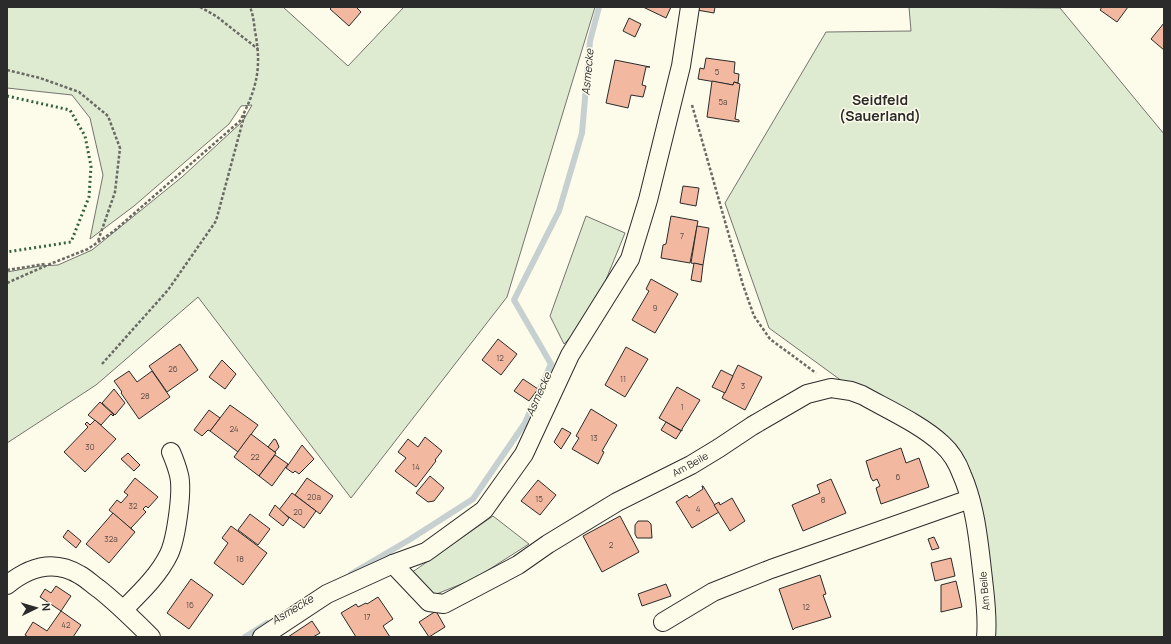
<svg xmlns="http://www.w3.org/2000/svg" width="1171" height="644" font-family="Manrope,sans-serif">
<rect width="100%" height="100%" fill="#fdfbea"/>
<g fill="#deebd1" stroke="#74746e">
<path d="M7,7H283L348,66L404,7H595L507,297L351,498L198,297L96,385L7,443V272L40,266L58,265L92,250L182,177L243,121L252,105L241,106L229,124L134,206L90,239L103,175L90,118L72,95L7,88Z"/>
<path d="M909,7L1060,8L1164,134V637H991L961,459L842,381L769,328L725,203L826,32L911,31Z"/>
<path d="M586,216L625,233L592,314L564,344L550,316Z"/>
<path d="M493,516L529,544L474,579L434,595L411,573Z"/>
</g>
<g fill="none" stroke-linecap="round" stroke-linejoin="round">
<g stroke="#c7d0d0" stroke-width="6">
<path d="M351,574L409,540L473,499L525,423L551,364L514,300L559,211L582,133L590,41L599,7"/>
<path d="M245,637L267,623"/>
</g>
</g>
<g fill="#f2b8a0" stroke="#2b2b2b">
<path d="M332,7H356L361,12L349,26L330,9Z"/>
<path d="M643,7H671L666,18Z"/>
<path d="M698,7H715L714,13L697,10Z"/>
<path d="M1102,7H1128L1117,22L1100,10Z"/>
<path d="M629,18L641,24L635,37L623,31Z"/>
<path d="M1164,23V50L1151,39Z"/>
<path d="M706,58L735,62L734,73L739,74L738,83L734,82L733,85L698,79L700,68L704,69Z"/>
<path d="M615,60L650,67H646L642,85L646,86L643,97L631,95L628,108L606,103Z"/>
<path d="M712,81L733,85L734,82L740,84L735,119L739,120V122L707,117Z"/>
<path d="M683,186L699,188L696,206L680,203Z"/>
<path d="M671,216L698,221L690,263L661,258L663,245L666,244Z"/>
<path d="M697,226L709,228L703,265L691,263Z"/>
<path d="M694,263L703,265L701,282L691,280Z"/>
<path d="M651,279L678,294L655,333L632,320L649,291L646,289Z"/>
<path d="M498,339L517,354L501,375L482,360Z"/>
<path d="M180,344L198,370L167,392L149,366Z"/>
<path d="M626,347L648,359L625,397L605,385Z"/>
<path d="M222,360L236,374L225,389L209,377Z"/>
<path d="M738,365L762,377L745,410L722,398Z"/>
<path d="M721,370L733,376L725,393L712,387Z"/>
<path d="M129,371L137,382L152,371L170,397L139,419L121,393L122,392L114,381Z"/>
<path d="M523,379L538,389L529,401L514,391Z"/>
<path d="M677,387L700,400L682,429V431L659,418Z"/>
<path d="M114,389L125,403L115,415L102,403Z"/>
<path d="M100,402L114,415L113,416L111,414L101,425L88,415Z"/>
<path d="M230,405L258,425L238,452L210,431Z"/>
<path d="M591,409L617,425L602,451L604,452L598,464L572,449L579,438L576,436Z"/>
<path d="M209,410L220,418L210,431L208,430L202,436L194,430Z"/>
<path d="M95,420L116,439L85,472L64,452L88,427L85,424L87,422L90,425Z"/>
<path d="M666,422L681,431L676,439L661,430Z"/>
<path d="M562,428L571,433L561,449L554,442Z"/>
<path d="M251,434L276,453L259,476L234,457Z"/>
<path d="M425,437L442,451L435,460L436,461L416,487L395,471L406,458L398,452L408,439L418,447Z"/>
<path d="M274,439L276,440L279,447L275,452L268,447Z"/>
<path d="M302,445L314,459L299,474L295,471L293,473L286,468Z"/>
<path d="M901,448L906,463L919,458L929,487L881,504L876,488L880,486L877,479L873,481L871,478L866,461Z"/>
<path d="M128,453L140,465L134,471L121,459Z"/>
<path d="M275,455L288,464L272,486L259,476Z"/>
<path d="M430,476L444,488L434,501L428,502L416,493Z"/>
<path d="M135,478L158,497L148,508L146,506L143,509L146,512L131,528L135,532L109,510L117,500L121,503L128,495L124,492Z"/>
<path d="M307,478L333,496L320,514L295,495Z"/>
<path d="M831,479L846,513L803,531L792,505L820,493L817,485Z"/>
<path d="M538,480L556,495L540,515L521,501Z"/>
<path d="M702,486H703L719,512L692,528L676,502L687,495L689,498L703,489Z"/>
<path d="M292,493L316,511L304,528L279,510Z"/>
<path d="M732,498L745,521L730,531L714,505L719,502L720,505Z"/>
<path d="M275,505L289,518L283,526L269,515Z"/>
<path d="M113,513L135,532L109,563L86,544Z"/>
<path d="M250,514L270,529L258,545L238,530Z"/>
<path d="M620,516L639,552L602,572L583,536Z"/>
<path d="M638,521H648L651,524L652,538H637L635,534V525Z"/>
<path d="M231,526L267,553L243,585L214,563L228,543L222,538Z"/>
<path d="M68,530L81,541L76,548L63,537Z"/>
<path d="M934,537L939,548L932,550L928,539Z"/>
<path d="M951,558L955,576L935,581L931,563Z"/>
<path d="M820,575L826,594L823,595L831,617L795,628L793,630L779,589Z"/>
<path d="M191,579L213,595L189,629L167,613Z"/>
<path d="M956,581L962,607L941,612V585Z"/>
<path d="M666,584L671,596L642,606L638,594Z"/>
<path d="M56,586L71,596L61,611L40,597L45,589L51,593Z"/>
<path d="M378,597L393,619L383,626L390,637H356L341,613L356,604L358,607L366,603L367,604Z"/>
<path d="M61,611L81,625L73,637H28L25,635L33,622L47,631Z"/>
<path d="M436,611L445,627L429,637L419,622Z"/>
<path d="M312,621L320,633L313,637H288Z"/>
</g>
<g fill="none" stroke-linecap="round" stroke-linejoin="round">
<defs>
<g id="street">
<path d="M393,564L429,602L444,604L518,565L548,544L617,502L691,465L719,448L752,426L807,394L831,388L851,391L862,395C887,409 922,425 942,444C951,452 958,464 962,475C976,507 979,545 983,579C985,598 988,618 986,637"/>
<path d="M7,585C29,567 54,559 80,575C87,579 93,585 99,589C118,604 134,620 151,637"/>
<path d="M124,609C140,593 159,575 169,554C176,539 183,491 179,475C177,467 174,459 171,452"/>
<path d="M663,622L713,592L771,569L970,499"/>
<path d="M262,637L327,594L393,564L426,552L484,510L524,454L570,355L630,259L648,200L681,66L690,7"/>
</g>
</defs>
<use href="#street" stroke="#2b2b2b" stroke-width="20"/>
<g stroke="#6a6964" stroke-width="2.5" stroke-dasharray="3 2" stroke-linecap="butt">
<path d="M200,7L216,16L258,49"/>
<path d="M7,70L40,78L79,92L108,116L120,148L115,192L98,241"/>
<path d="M692,105L743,285L754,316L770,339L816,373"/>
<path d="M7,270L45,264"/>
<path d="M7,283L50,264L88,249L114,231L240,121C257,88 262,68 255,31C254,23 253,14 250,7"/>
<path d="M102,364L168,290L216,221L245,113"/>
</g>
<use href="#street" stroke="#fdfbea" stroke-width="18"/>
<path stroke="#34623c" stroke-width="3" stroke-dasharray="2 3" stroke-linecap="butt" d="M7,96L70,110L85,136L91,166L89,197L71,242L7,252"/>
</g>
<g text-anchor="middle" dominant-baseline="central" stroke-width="3" stroke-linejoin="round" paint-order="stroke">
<g font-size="8" fill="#5d4e48">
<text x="717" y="71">5</text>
<text x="723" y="101">5a</text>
<text x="682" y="235">7</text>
<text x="655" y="307">9</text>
<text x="500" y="357">12</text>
<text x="173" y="368">26</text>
<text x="623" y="378">11</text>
<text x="743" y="385">3</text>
<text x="145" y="395">28</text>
<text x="682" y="406">1</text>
<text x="234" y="428">24</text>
<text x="594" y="437">13</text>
<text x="90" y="446">30</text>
<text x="255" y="456">22</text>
<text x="416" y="466">14</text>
<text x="898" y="476">6</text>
<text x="314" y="496">20a</text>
<text x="539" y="498">15</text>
<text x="823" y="499">8</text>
<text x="133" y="505">32</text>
<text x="698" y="508">4</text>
<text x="298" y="511">20</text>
<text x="111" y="538">32a</text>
<text x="611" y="544">2</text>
<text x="240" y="558">18</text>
<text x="190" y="604">16</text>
<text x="806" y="606">12</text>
<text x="367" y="616">17</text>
<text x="66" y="624">42</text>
</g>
<g font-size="10" fill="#2b2b2b" stroke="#fdfbea">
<text transform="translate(690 464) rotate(-29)">Am Beile</text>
<text transform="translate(984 591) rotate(-95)">Am Beile</text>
</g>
<g font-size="11" font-style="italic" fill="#2b2b2b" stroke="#fdfbea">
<text transform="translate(587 72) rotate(-85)">Asmecke</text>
<text transform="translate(538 394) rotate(-66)">Asmecke</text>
<text transform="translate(292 609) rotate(-31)">Asmecke</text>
</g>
<g font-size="14" font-weight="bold" fill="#2b2b2b" stroke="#fdfbea">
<text x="880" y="99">Seidfeld<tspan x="880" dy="16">(Sauerland)</tspan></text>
</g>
</g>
<rect width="1171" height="644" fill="none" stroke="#2b2b2b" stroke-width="16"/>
<g transform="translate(36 608) rotate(85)" stroke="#fdfbea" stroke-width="3" paint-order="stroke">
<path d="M0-3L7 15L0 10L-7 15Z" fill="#2b2b2b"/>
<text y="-6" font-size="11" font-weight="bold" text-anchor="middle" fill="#2b2b2b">N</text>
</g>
</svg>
